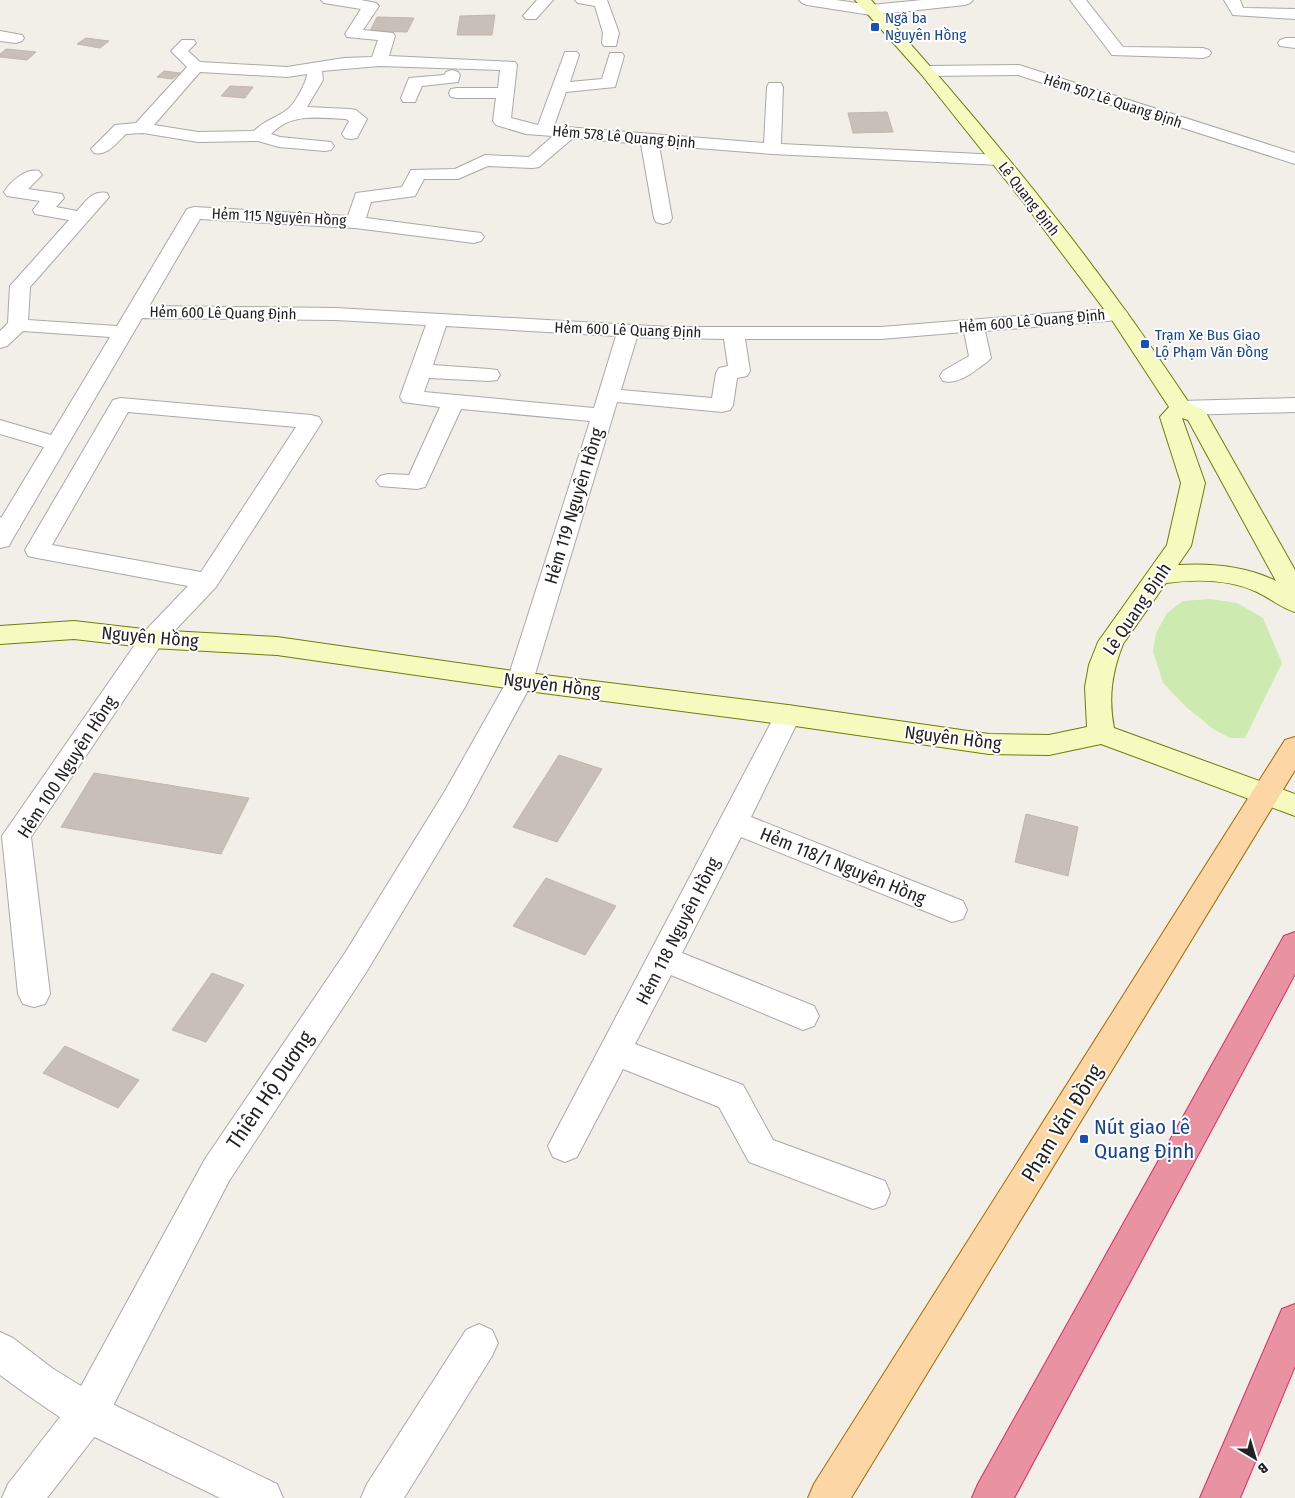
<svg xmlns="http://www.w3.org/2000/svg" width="1295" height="1498" font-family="'Fira Sans Condensed',sans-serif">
<rect width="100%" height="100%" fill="#f2efe9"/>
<path fill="#cdebb0" d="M1210,599L1237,603L1263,618L1282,663L1245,738H1230L1213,729L1185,706L1163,683L1153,651L1156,633L1167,613L1183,601Z"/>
<g fill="#c7bfb8" stroke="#c4b6ab">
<path d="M495,15L492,35H457L460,16Z"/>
<path d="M377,17L414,18L407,32L370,31Z"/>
<path d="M86,38L109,41L100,48L77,44Z"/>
<path d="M6,49L36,52L27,60L0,57V54Z"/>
<path d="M164,71L180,73L172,79L157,77Z"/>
<path d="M230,86L253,87L245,98L221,96Z"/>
<path d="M887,112L893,132L853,133L848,113Z"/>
<path d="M559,755L602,769L557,842L513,827Z"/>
<path d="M94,773L249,798L221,854L61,827Z"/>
<path d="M1026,814L1078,827L1068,876L1015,862Z"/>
<path d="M546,878L616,906L585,955L513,926Z"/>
<path d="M212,973L244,985L206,1042L172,1030Z"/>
<path d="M65,1046L139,1080L118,1108L43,1073Z"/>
</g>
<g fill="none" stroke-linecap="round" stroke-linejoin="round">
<defs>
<g id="lane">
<path d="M321,0H361L376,3L379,6L363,30L393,33L395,36L389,56L515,62L517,65L511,118L538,125L565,52H577L579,55L570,82L602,79L610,53H622L624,56L615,87L566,92L554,126L764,143L767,87L769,83H781L783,87L781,144L999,155L1005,156L1008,160L1005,164L999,165L772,154L659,145L672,218L670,222L663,224L656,222L654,218L641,144L573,138L539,167L533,168L488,166L458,179H424L415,196L371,202L366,218L481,233L484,237L481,241L474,243L355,228L200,219L149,306L336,308L669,327H881L1118,308L1125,310L1128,314L1125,318L1118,320L985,331L991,358L987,362C974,371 960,385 943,381L940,376L943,371L969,356L964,332L881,339H745L750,371L747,376L737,378L733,405L730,410L722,412L617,402L533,681L529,688L520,690L511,688L507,681L590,421L461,409L425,487L417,489L380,486L376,481L380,476L388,474L409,475L440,407L403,402L400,397L426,325L336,320L142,318L12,540L9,546L0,548V520L44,447L0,434V420L51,435L110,337L23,331L7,346L0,348V331L8,323L10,286L69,220L35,214L33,210L40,201L7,196L4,192C11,181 26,168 39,171L42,175L28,189L62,194L64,198L56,207L77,211C86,201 92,190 107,193L109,197L30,287L28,320L117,326L187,209L194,207L348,216L356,193L402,187L411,170L455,169L485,155L529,157L553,136L526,134L496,125L493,121L496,98H457L451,97L449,93L451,89L457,88H498L500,70L379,66L322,71L323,80L307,107L350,109L356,110L367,119L357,138L351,139L345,138L342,134L349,121L346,119C318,118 292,112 271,134L280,137L331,142L334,146L331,150L325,151L279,147L258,141L198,142L143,133L126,134C116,143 108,156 94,153L91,149L115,125L136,123L187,67L171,51L182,40H194L196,43L188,51L200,62L287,67L344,58L372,57L378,40L347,37L345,34L361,9L324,3ZM200,72L287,77L307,74C307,81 295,104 288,109C277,118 266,119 254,131L198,132L154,125ZM446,326L616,336L594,408L424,392L429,378L489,381L497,380L500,375L497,370L489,369L433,365ZM637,337L724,339L728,366L719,368L716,373L712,398L621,390Z"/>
<path d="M537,0H553L536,19H526L523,16Z"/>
<path d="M575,0H607L619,33L616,46H604L602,43L603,33L595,6L578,3Z"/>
<path d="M799,0H836L871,5L876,7L879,10L876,13L871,15L807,5L802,3Z"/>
<path d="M1070,0H1086L1123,47L1203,48L1209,50L1211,53L1209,56L1203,58L1112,55Z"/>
<path d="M1224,0H1240L1243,8L1295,9V19L1233,15Z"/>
<path d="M0,31L22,35L24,38L22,41L16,43L0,41Z"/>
<path d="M1286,38H1295V48L1280,46L1278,43L1280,40Z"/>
<path d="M1019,65L1295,153V164L1018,75L927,76L921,74L919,71L921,68L927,66Z"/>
<path d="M452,70L458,72L460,75L458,82L422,86L415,102H403L401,98L409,78L444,75L446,72Z"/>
<path d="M121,398L311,415L319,417L322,422L216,587L161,645L31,837L50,994L45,1004L34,1007L23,1004L18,994L2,836L143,633L188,586L37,558L28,556L25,550L110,405L113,400ZM128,412L296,427L201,572L52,545Z"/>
<path d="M1295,398V412L1181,415L1173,413L1170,408L1173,403L1181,401Z"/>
<path d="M788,705L798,708L801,715L751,817L963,901L967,910L963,919L952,922L741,837L682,953L814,1006L819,1016L814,1026L803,1030L671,975L635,1044L743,1085L773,1140L885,1181L890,1193L885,1205L873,1209L749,1162L719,1107L623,1069L577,1157L565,1162L553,1157L548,1146L775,715L778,708Z"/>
<path d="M479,1324L492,1330L498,1343L492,1356L404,1498H361L367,1484L466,1330Z"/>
<path d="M0,1332L13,1338L52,1368L102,1399L277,1484L283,1498H220L74,1427L26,1394L0,1375Z"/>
</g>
<g id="street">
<path d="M922,0H973L970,3L965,5L871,15L866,13L863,10L866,7L871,5Z"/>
<path d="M0,517L16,522L20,527L16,532L8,535L0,533Z"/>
<path d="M520,672L529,674L533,681L465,807L367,971L229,1181L102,1427L47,1498H2L8,1484L74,1399L205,1159L345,953L445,791L511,674Z"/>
</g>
<path id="secondary" d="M855,0H871C961,99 1047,202 1125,310C1147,340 1168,372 1189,403L1205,411L1295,570V612C1281,608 1270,598 1257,592C1229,579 1195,579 1166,583L1123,644C1112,672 1108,698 1114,728L1295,794V816L1101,744L1049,755L989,754L788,725L520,690L277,655L152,648L74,639L0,644V626L74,621L152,630L277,637L520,672L788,705L989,734L1049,735L1087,727L1085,687L1089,665L1098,642L1167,545L1181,483L1160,417L1169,407L1110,317L1024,203L921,74ZM1182,418L1188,420L1276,581C1246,566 1211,563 1178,565L1191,546L1205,483Z"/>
<path id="primary" d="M1295,737V770L851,1498H808L814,1484L1285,740Z"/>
<g id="highway">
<path d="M1295,932V974L1014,1498H972L978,1484L1284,936Z"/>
<path d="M1295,1304V1366L1240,1498H1200L1282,1309Z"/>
</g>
</defs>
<use href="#lane" stroke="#a9a9a9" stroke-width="2"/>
<use href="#street" stroke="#a9a9a9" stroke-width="2"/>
<use href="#secondary" stroke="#707d05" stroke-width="2"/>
<use href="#primary" stroke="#a06b00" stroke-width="2"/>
<use href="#highway" stroke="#dc2a67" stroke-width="2"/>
<use href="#lane" fill="#fff" fill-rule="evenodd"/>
<use href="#street" fill="#fff" fill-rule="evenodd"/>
<use href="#secondary" fill="#f7fabf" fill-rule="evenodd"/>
<use href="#primary" fill="#fcd6a4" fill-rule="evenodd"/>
<use href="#highway" fill="#e892a2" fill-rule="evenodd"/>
</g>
<g fill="#1a4fb4" stroke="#fff" stroke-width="2">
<rect x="870" y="22" width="10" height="10" rx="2.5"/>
<rect x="1140" y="339" width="10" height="10" rx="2.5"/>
<rect x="1079" y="1134" width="10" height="10" rx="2.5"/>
</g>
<g text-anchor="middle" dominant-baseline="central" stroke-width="4" stroke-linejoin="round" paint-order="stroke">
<g font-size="15" fill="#164399" stroke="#fff" text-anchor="start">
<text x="885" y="18">Ngã ba<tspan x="885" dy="17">Nguyên Hồng</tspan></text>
<text x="1155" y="335">Trạm Xe Bus Giao<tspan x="1155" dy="17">Lộ Phạm Văn Đồng</tspan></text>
</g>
<g font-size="15" fill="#222" stroke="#fff">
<text transform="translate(1113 101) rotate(18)">Hẻm 507 Lê Quang Định</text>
<text transform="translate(624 137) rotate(5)">Hẻm 578 Lê Quang Định</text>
<text transform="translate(1029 199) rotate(52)">Lê Quang Định</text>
<text transform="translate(279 217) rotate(3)">Hẻm 115 Nguyên Hồng</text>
<text transform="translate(223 313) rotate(1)">Hẻm 600 Lê Quang Định</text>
<text transform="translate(1032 321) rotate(-5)">Hẻm 600 Lê Quang Định</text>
<text transform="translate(628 330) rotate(2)">Hẻm 600 Lê Quang Định</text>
</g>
<g font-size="18" fill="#222" stroke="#fff">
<text transform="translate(574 506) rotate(-73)">Hẻm 119 Nguyên Hồng</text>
<text transform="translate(1137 609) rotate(-56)">Lê Quang Định</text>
<text transform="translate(150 637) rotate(5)">Nguyên Hồng</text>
<text transform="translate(552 685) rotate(7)">Nguyên Hồng</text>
<text transform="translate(953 738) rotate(7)">Nguyên Hồng</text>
<text transform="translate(67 767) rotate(-57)">Hẻm 100 Nguyên Hồng</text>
<text transform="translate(843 866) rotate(22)">Hẻm 118/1 Nguyên Hồng</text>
<text transform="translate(678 931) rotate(-63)">Hẻm 118 Nguyên Hồng</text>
</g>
<g font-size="21" fill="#222" stroke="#fff">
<text transform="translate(270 1090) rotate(-56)">Thiên Hộ Dương</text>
<text transform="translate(1062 1123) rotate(-58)">Phạm Văn Đồng</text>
</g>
<g font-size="21" fill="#164399" stroke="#fff" text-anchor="start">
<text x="1094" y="1127">Nút giao Lê<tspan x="1094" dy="24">Quang Định</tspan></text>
</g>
</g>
<g transform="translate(1255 1458) rotate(142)" stroke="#ffffff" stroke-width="4" paint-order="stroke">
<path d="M0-4L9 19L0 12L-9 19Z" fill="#222222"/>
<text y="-8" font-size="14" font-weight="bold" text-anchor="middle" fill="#222222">B</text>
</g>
</svg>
